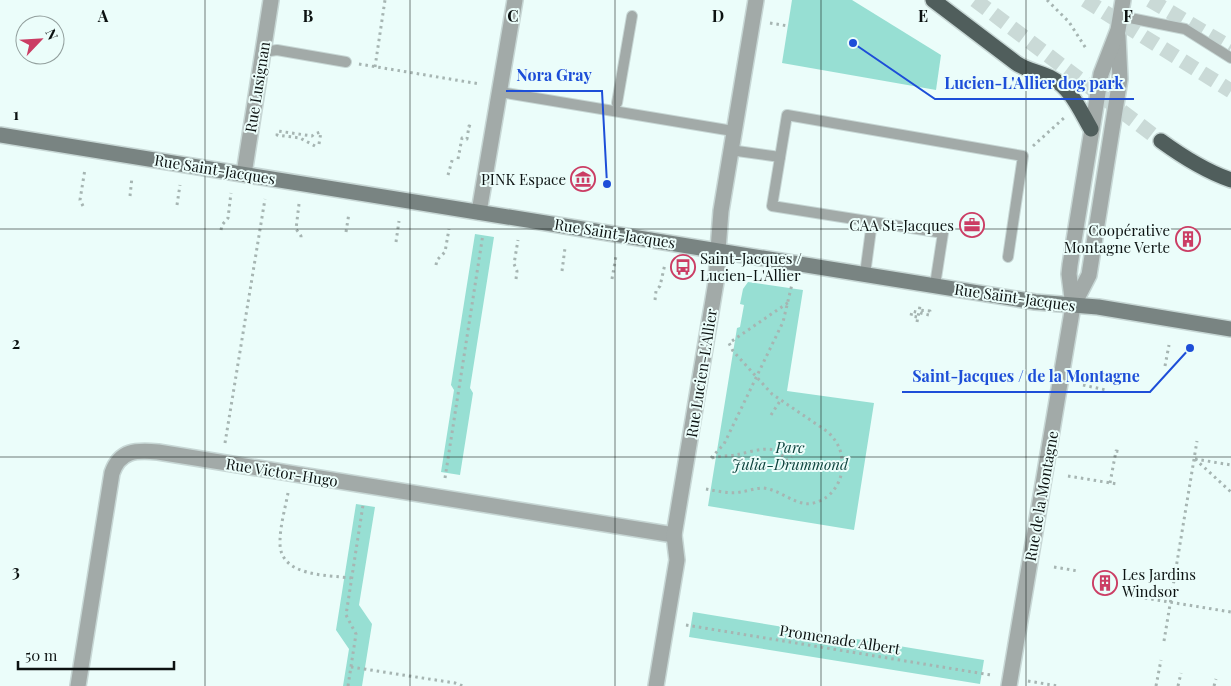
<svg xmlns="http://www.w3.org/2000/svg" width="1231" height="686" font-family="'Playfair Display',serif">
<rect width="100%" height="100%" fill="#ebfdfa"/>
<g fill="#97dfd3">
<path d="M792,0H852L941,55L936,90L782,63Z"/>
<path d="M475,234L494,237L470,388L473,393L460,475L441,472L454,390L451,385Z"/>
<path d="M748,282L803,290L787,391L874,403L854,530L708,506L737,328L740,327L744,305L740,304L743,289Z"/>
<path d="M356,504L375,507L359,605L372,624L362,686H343L349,649L336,630Z"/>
<path d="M693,612L984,660L980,684L689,637Z"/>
</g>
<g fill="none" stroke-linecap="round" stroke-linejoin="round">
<g stroke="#cadad7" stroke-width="15" stroke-dasharray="15 8" stroke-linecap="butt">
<path d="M975,0L1161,141"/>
<path d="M1085,0L1231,91"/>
<path d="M1150,0L1231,48"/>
</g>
<defs>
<g id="service">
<path d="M1120,16L1185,29L1231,58"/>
<path d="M263,52L277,50L346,62"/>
<path d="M500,92L733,131"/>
<path d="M617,103L632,16"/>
<path d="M730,150L780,157"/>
<path d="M865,274L872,222"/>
<path d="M935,285L943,233L772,206L787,115L1023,156L1008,257"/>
</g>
<g id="minor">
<path d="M244,174L271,0"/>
<path d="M479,212L515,0"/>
<path d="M78,686L112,473C120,450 136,450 158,452L674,535"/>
<path d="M656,686L677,560L674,535L716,282L718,250"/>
</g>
<g id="tertiary">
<path d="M718,250L721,211L756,0"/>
<path d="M1073,306L1089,275L1120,79L1118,36"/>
<path d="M1009,686L1073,306L1069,274L1070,265L1101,74L1118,30L1123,0"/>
</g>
<path id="secondary" d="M0,135L1035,302L1098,307L1231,329"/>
<g id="trunk">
<path d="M933,0L1016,63C1027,71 1041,72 1053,79C1071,88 1081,112 1091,129"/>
<path d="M1161,141C1183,157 1205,171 1231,180"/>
</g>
</defs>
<use href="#service" stroke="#c7d7d5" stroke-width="12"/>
<use href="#minor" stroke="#c7d7d5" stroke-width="18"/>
<use href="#tertiary" stroke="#c7d7d5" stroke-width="18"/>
<use href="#secondary" stroke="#c7d7d5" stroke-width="18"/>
<use href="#trunk" stroke="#c7d7d5" stroke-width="18"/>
<g stroke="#a6b5b2" stroke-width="3" stroke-dasharray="2.5 4" stroke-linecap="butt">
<path d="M1047,0L1069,22L1087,50"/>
<path d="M770,23L788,26"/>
<path d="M359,64L480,84"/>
<path d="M375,67L385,0"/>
<path d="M319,144L321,132"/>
<path d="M315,146L300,138L277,135L278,131L312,136L314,134L321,132"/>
<path d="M1033,146L1065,117"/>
<path d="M458,159L462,138L467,139L469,126L472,127"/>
<path d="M448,175L453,157"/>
<path d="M130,196L132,177"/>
<path d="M299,204L296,229L301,236V240"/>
<path d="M177,205L180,185"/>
<path d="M83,206L80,200L85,169"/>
<path d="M221,230L222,225L228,218L231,193"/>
<path d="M346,232L349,213"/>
<path d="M396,242L399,221"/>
<path d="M436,265L437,260L445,252L449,229"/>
<path d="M562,271L565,248"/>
<path d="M516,279L517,271L514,264L518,240"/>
<path d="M612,279L616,256"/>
<path d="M655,300L656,291L660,286L665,264"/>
<path d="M917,317L911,316L912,311L929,315L930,311L919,310"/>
<path d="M917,322L920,306"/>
<path d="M1165,366L1169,345"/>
<path d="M1083,385L1106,390"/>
<path d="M771,415L780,401"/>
<path d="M225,443L265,199"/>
<path d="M711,458L724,444L783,322L792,284"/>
<path d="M712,458C719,456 727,456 735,455C747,453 762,447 774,450C779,452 783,456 787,460L792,457"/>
<path d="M1195,459L1231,492"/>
<path d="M1195,459L1231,465"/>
<path d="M1068,476L1117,484"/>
<path d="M445,478L483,234"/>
<path d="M1110,483L1116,451L1122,452"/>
<path d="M706,489C717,491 729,494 741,492C748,491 756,488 763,488C788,491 801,516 828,496C836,489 841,480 842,469C843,453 839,443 828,432L772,394L733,351L729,343L789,302"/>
<path d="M288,493C285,509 280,526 280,542C279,577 328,575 351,578"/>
<path d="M1054,567L1078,571"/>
<path d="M1132,596L1231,612"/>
<path d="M686,625L991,675"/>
<path d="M1164,641L1197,441"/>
<path d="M351,667L455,683L463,686"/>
<path d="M1028,681L1058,686"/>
<path d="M348,686L356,634L346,615L363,505"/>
<path d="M1156,686L1161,660"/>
<path d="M1178,686L1181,673"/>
<path d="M1214,686L1216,679"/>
</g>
<use href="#service" stroke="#a2aaa8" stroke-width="10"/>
<use href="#minor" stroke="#a2aaa8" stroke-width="15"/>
<use href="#tertiary" stroke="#a2aaa8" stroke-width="15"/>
<use href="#secondary" stroke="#798482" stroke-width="15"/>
<use href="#trunk" stroke="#505e5c" stroke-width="15"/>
</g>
<path fill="none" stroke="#0c1211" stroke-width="1" stroke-opacity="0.55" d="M205,0V686M410,0V686M615,0V686M821,0V686M1026,0V686M0,229H1231M0,457H1231"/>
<defs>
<symbol id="museum-ring" viewBox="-11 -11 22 22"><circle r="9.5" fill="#ebfdfa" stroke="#cb3d64" stroke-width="1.5"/><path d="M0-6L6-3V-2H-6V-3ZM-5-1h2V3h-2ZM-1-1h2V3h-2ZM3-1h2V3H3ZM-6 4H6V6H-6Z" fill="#cb3d64"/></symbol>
<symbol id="office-ring" viewBox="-11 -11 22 22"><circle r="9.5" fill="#ebfdfa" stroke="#cb3d64" stroke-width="1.5"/><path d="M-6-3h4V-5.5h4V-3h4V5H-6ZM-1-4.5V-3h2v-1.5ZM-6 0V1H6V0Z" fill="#cb3d64"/></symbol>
<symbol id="building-ring" viewBox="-11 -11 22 22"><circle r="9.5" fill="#ebfdfa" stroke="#cb3d64" stroke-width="1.5"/><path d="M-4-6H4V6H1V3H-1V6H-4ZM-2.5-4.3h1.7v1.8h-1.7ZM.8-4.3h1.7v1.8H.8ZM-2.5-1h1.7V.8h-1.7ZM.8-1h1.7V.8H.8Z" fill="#cb3d64"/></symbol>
<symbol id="bus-ring" viewBox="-11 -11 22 22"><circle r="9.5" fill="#ebfdfa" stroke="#cb3d64" stroke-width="1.5"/><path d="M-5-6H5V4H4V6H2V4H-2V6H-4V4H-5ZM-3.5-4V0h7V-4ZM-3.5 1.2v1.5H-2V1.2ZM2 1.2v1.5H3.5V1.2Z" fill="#cb3d64"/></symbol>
</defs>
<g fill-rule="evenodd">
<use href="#museum-ring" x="569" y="165" width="28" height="28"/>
<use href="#office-ring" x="958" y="211" width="28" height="28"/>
<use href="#building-ring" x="1174" y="225" width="28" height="28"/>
<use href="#bus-ring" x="669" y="253" width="28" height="28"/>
<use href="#building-ring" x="1091" y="569" width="28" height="28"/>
</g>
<g text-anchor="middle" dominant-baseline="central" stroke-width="4" stroke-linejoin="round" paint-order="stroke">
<g font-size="15" fill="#0c1211" stroke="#ebfdfa">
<text transform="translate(257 87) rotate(-81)">Rue Lusignan</text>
<text transform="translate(215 169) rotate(9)">Rue Saint-Jacques</text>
<text transform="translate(615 233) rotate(9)">Rue Saint-Jacques</text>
<text transform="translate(1015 297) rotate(8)">Rue Saint-Jacques</text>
<text transform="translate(701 373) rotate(-81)">Rue Lucien-L'Allier</text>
<text transform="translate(282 472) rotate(9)">Rue Victor-Hugo</text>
<text transform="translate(1041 496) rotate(-80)">Rue de la Montagne</text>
<text transform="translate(840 639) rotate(9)">Promenade Albert</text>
</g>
<g font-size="15" fill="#0c1211" stroke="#ebfdfa" text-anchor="end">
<text x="566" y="179">PINK Espace</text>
<text x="954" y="225">CAA St-Jacques</text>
<text x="1170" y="230">Coopérative<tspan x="1170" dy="17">Montagne Verte</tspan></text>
<text x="700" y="258" text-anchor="start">Saint-Jacques /<tspan x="700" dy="17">Lucien-L'Allier</tspan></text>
<text x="1122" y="574" text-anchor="start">Les Jardins<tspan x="1122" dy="17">Windsor</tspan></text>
</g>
<g font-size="15" font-style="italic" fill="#0d433d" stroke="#ebfdfa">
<text x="790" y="447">Parc<tspan x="790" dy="17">Julia-Drummond</tspan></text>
</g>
</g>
<g font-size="16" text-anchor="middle" font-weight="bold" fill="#0c1211" stroke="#ebfdfa" stroke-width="4" stroke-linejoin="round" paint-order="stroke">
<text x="103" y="22">A</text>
<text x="308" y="22">B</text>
<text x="513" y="22">C</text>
<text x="718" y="22">D</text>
<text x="923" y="22">E</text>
<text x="1128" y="22">F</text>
<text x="16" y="120">1</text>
<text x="16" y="349">2</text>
<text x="16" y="577">3</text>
</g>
<path fill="none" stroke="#1d4ed8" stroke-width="2" d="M607 184L602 91H506M853 43L935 99H1134M1190 348L1150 392H902"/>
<g fill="#1d4ed8" stroke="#ebfdfa" stroke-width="2">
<circle cx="607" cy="184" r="5"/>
<circle cx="853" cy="43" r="5"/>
<circle cx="1190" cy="348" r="5"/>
</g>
<g font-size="16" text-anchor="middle" font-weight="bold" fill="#1d4ed8" stroke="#ebfdfa" stroke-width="4" stroke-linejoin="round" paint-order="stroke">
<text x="554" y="81">Nora Gray</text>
<text x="1034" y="89">Lucien-L'Allier dog park</text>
<text x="1026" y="382">Saint-Jacques / de la Montagne</text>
</g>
<g transform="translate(40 40) rotate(65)"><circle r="24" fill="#ebfdfa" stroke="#929f9d"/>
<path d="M0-4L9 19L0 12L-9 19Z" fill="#cb3d64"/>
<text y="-8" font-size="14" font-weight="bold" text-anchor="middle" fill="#0c1211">N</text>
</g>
<path d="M18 661v8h156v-8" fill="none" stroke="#0c1211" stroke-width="2.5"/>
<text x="25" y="661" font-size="15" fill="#0c1211" stroke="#ebfdfa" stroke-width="4" paint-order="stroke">50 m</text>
</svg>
